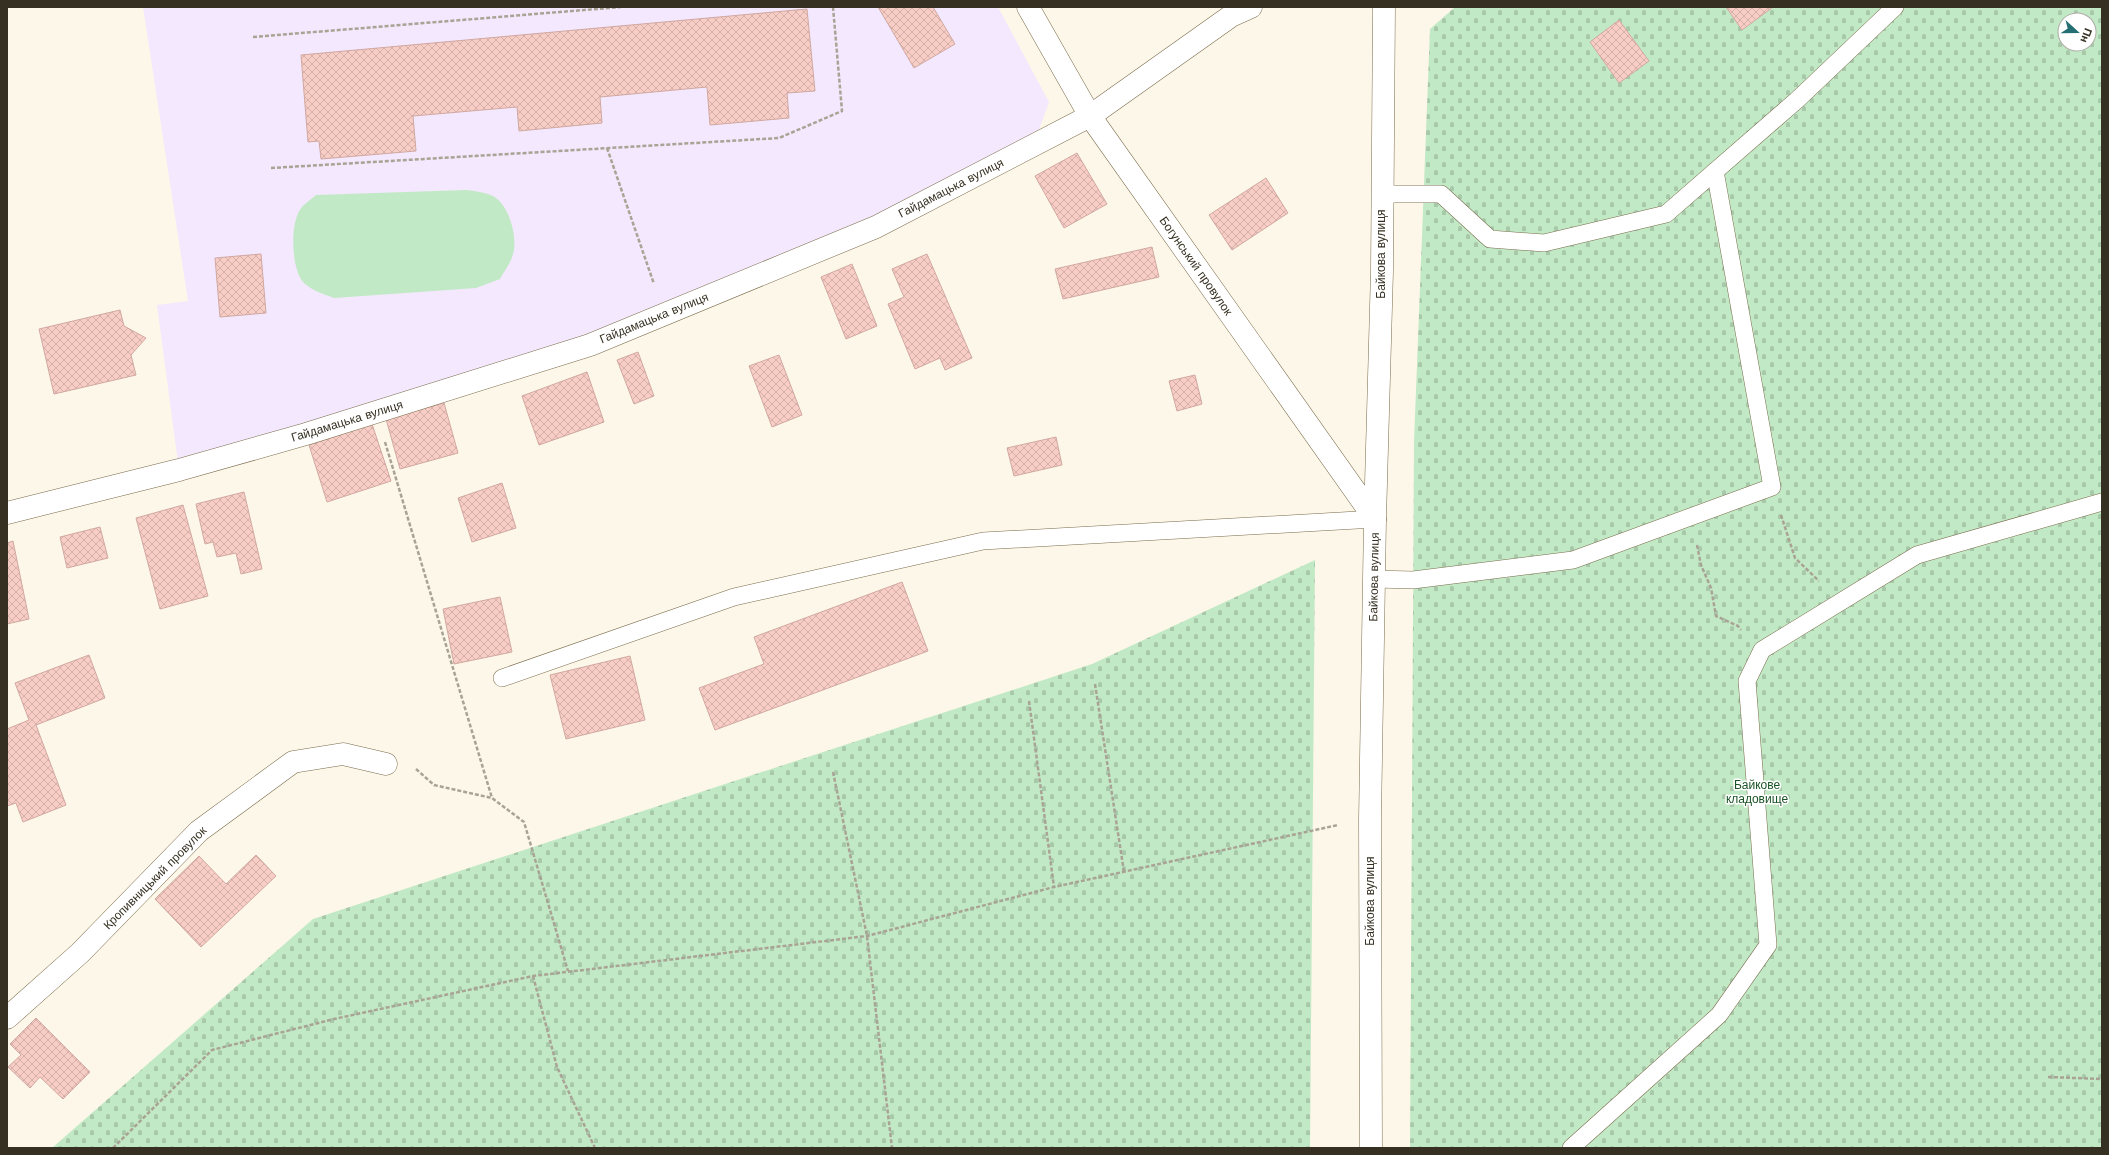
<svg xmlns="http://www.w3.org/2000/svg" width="2109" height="1155" font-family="'Work Sans',sans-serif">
<defs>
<pattern id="cemetery-stones" width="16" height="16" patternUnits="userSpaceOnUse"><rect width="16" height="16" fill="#c2e9c5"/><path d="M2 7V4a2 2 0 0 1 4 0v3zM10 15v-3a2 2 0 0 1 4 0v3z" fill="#a7c8a9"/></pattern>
<pattern id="building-cross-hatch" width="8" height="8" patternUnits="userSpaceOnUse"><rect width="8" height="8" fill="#f7cdc5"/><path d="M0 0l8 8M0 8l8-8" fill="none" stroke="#d4b0a9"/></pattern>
</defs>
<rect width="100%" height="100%" fill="#fdf7e9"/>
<path fill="#f3e8fd" d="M143,7H998L1049,102L1033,146L665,314L179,470L157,305L188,301Z"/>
<path fill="#c2e9c5" d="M466,190C475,191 484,192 493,196C509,204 518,238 513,254C511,263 504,271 500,279L476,288L334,298C323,294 313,291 304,283C291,270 290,224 300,210C303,204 311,200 316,195Z"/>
<g fill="url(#cemetery-stones)" fill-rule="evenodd">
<path d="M1455,7H2102V1148H1410L1414,442L1430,29ZM2065,20H2089V44H2065Z"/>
<path d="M1315,560L1310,1148H52L313,919L1092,664Z"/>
</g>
<g fill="url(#building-cross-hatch)" stroke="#d1a8a1">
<path d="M878,7H933L955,44L914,68Z"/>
<path d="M1726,7H1773L1742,30Z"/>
<path d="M807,9L815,91L787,93L789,118L710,125L707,87L600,97L602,123L519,131L517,107L413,116L416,151L321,159L319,141L308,142L301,55Z"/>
<path d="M1619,20L1649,61L1619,83L1590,42Z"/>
<path d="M1077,153L1107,204L1064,228L1035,176Z"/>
<path d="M1266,178L1288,213L1232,250L1209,215Z"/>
<path d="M1152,247L1159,277L1063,299L1055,269Z"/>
<path d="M261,254L266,313L220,317L215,258Z"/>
<path d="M927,254L972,358L945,370L940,358L915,369L888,304L904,297L892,269Z"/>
<path d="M852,264L877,326L846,339L821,277Z"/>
<path d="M120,310L124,326L146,338L131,355L136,375L54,394L39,329Z"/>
<path d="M638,352L654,396L634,404L617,360Z"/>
<path d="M779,355L802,415L772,427L749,366Z"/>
<path d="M587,372L604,422L539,445L522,396Z"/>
<path d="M1195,375L1202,404L1177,411L1169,381Z"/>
<path d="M444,403L458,453L400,469L386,419Z"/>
<path d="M372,424L391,481L327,502L309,445Z"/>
<path d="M1056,437L1062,465L1014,476L1007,448Z"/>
<path d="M502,483L516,528L472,542L458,498Z"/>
<path d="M244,492L262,569L241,574L236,553L217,557L213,542L205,544L196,504Z"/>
<path d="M183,505L208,596L160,609L136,518Z"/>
<path d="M100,527L108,558L67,568L60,537Z"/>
<path d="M13,541L29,619L7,624V543Z"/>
<path d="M902,582L928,651L715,730L699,688L764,664L754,637Z"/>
<path d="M500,597L512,652L454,664L443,609Z"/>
<path d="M89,655L105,698L36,725L66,805L23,822L16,803L7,806V729L29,720L15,683Z"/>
<path d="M630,656L645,720L566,739L550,675Z"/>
<path d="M256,855L276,876L201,947L155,899L199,856L226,884Z"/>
<path d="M36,1018L90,1072L63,1099L40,1077L30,1088L8,1067L21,1055L10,1044Z"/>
</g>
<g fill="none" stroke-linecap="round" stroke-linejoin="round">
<defs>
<g id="service">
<path d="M1381,194H1441L1490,239L1544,243L1666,214L1797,100L1895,7"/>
<path d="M1374,579L1413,580L1573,560L1772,487L1715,171"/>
<path d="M502,678L734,597L983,541L1375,519"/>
<path d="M1571,1148L1719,1015L1768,945L1747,681L1762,650L1917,555L2102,502"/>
</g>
<g id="minor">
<path d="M1028,7L1090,116L1375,519"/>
<path d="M7,513L179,470L306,434L590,345L876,227L1090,116L1231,16L1251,7"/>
<path d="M7,1018L80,953L199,831L293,762L343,754L386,764"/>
<path d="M1371,1148L1370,819L1375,519L1382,271L1384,7"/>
</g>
</defs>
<use href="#service" stroke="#7a6c4c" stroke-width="18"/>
<use href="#minor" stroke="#7a6c4c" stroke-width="23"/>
<g stroke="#a9a395" stroke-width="2.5" stroke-dasharray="4 2" stroke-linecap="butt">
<path d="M253,37L621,7"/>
<path d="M607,148L654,284"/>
<path d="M271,168L779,138L842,111L833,7"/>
<path d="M385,442L492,798"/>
<path d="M1781,515L1795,558L1819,581"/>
<path d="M1697,545L1701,565L1711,588L1716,616L1738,626L1741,630"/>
<path d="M1095,684L1124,872"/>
<path d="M1029,701L1054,887"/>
<path d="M416,769L434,785L492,798L524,822L568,971"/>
<path d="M833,772L867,936L892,1148"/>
<path d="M533,976L557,1067L595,1148"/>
<path d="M2048,1077L2102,1079"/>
<path d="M113,1148L212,1050L334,1019L533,976L867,936L1054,887L1338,825"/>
</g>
<use href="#service" stroke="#fff" stroke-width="17"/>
<use href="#minor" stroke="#fff" stroke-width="22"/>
</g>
<g text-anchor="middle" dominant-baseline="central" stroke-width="3" stroke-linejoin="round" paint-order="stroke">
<g font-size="12" fill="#363022" stroke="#fff">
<text transform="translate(951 188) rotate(-27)">Гайдамацька вулиця</text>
<text transform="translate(1381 254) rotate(-90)">Байкова вулиця</text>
<text transform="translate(1196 266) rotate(55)">Богунський провулок</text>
<text transform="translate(654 318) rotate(-22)">Гайдамацька вулиця</text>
<text transform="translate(347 421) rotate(-17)">Гайдамацька вулиця</text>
<text transform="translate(1374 577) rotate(-89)">Байкова вулиця</text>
<text transform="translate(155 878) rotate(-45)">Кропивницький провулок</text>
<text transform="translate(1370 901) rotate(-90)">Байкова вулиця</text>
</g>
<g font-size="12" fill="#1a5325" stroke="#fff">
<text x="1757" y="785">Байкове<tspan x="1757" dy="14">кладовище</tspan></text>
</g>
</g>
<rect width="2109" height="1155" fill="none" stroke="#363022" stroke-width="16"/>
<g transform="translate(2077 32) rotate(111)"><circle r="19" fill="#ffffff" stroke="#afaca7"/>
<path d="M0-3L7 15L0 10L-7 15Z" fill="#246f74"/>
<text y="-6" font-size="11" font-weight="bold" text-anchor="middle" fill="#363022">Пн</text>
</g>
</svg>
